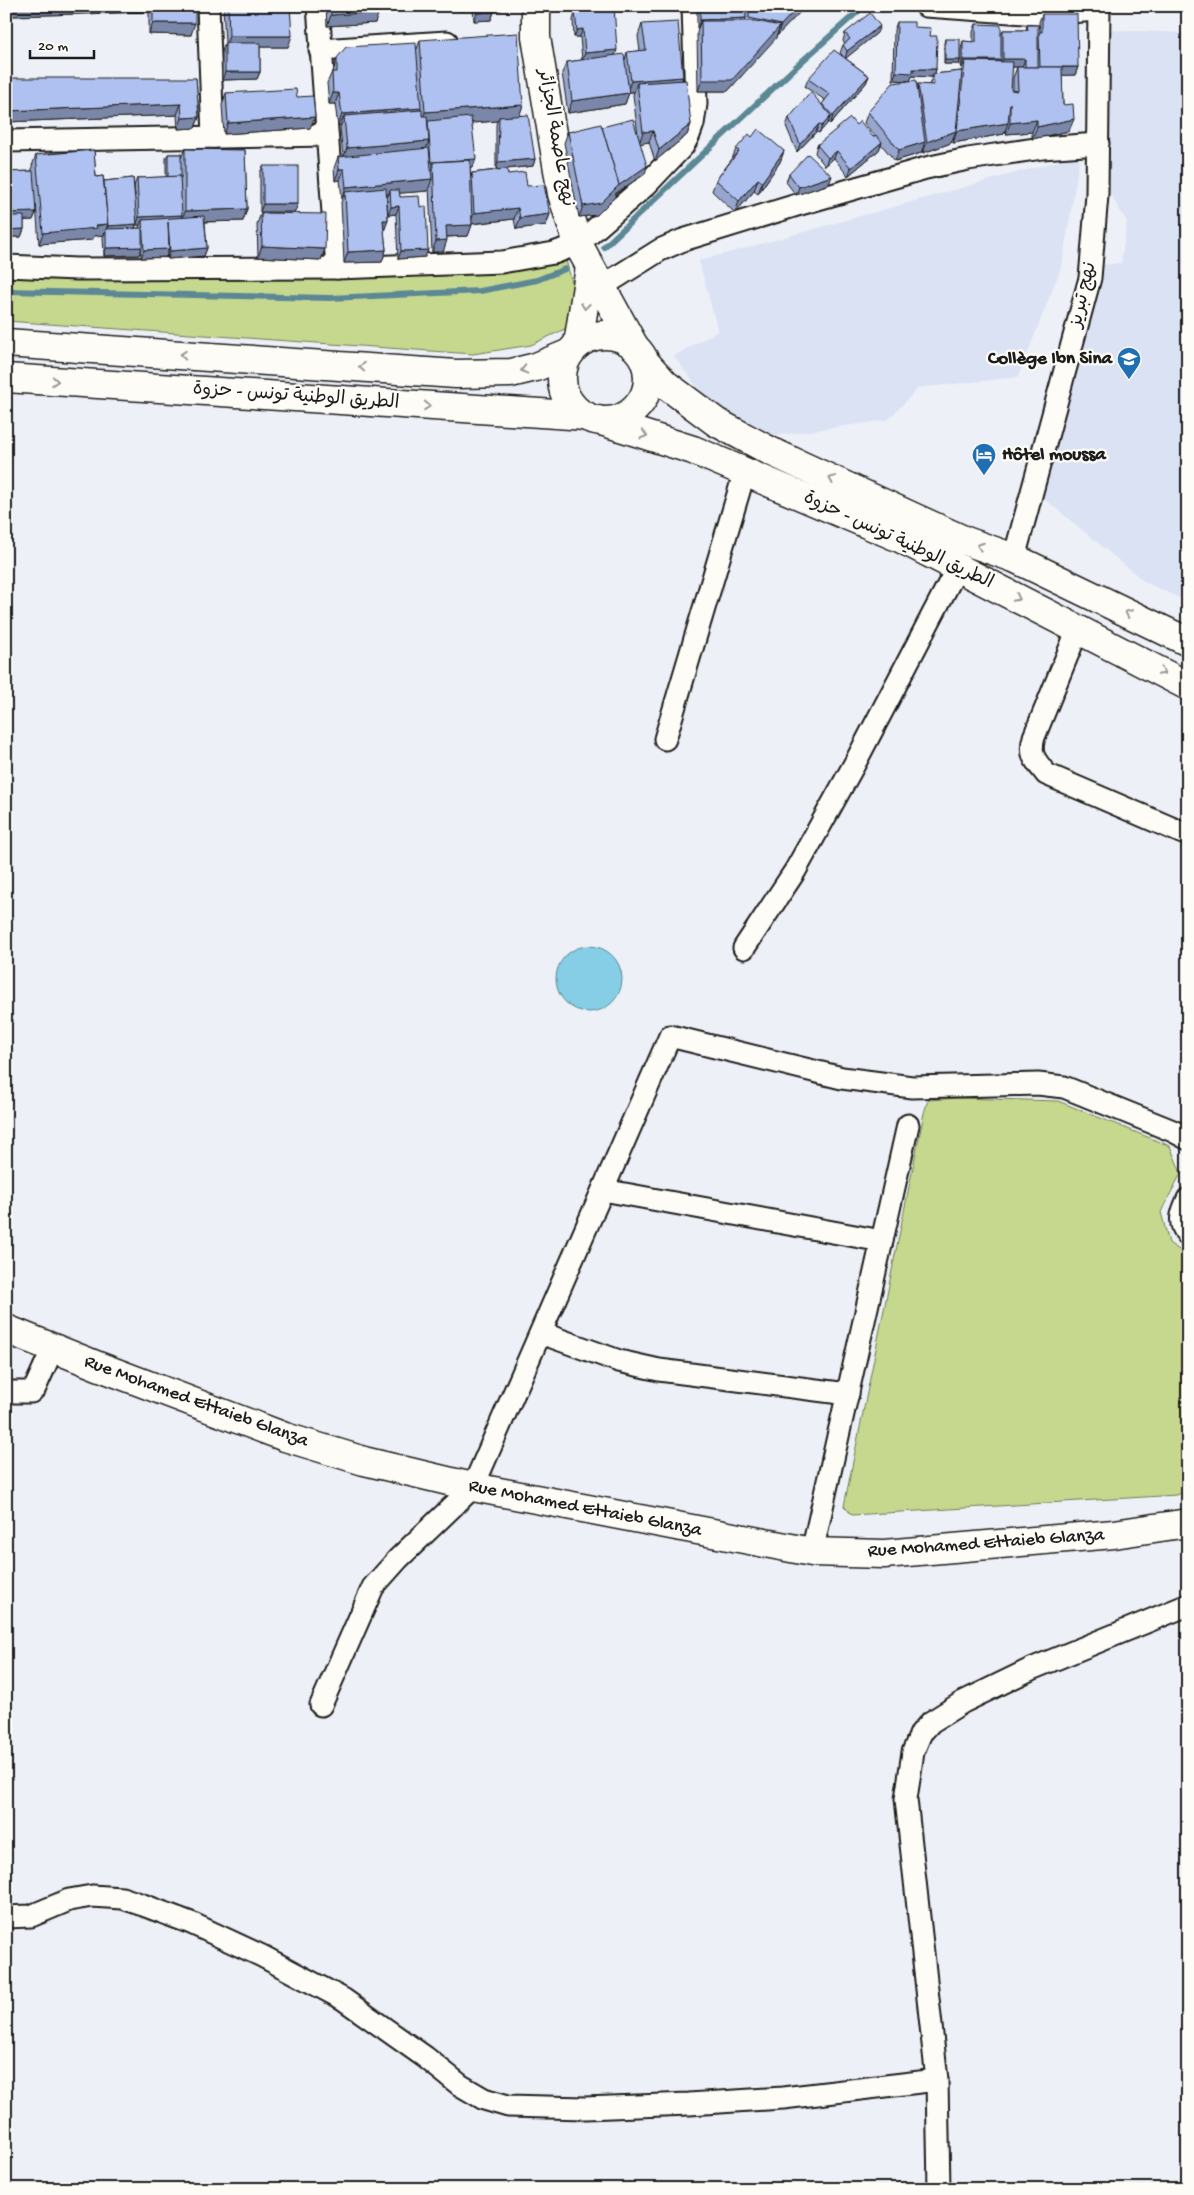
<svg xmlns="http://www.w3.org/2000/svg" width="1194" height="2195" font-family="'Gochi Hand','Playpen Sans Arabic',sans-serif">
<rect width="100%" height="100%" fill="#edf0f6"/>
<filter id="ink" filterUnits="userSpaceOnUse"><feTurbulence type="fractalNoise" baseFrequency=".02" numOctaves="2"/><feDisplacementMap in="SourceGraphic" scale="10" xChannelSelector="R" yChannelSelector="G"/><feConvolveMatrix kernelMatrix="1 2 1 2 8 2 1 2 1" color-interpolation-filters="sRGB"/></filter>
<g filter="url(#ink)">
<g fill="#dae2f4">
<path d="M1109,30L1188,33V602L1145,582L1041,496L1102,265L1121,263L1127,222L1105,185Z"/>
<path d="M1080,155L1062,265L1018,377L918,388L888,420L765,437L710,404L674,356L718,331L699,261Z"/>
</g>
<g fill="#c5d88e" stroke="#707a55">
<path d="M564,253L576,297L569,327L531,345L473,354L6,321V275Z"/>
<path d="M959,1098L1058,1101L1170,1146L1181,1173L1161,1212L1169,1243L1188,1256V1490L1177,1495L852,1515L844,1506L924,1113L928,1100Z"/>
</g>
<circle fill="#85cee5" stroke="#5b8795" cx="589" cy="979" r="33"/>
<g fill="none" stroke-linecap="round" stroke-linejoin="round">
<g stroke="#5b8795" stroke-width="6">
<path d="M604,247L800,63L864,6"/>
<path d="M6,291L330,298L480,291L537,280L565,269"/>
</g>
<defs>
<g id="street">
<path d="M208,6L213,137"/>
<path d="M318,6L337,268"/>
<path d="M926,6L1039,14L1099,10"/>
<path d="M320,50L447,42"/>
<path d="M6,141L326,135"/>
<path d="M6,266L77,269L337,268L502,262L554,253L578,244L647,184L683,146L689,135L693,124L696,104L693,6"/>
<path d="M601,287L660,250L683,240L797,205L926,168L968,159L1042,148L1098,144"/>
<path d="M1014,558L1090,278L1097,195L1099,6"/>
<path d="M1078,629L1034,737C1029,755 1035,760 1046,774L1183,833L1188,832"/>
<path d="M665,739L745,471"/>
<path d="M744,948L795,871L855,763L957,568"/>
<path d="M603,1190L882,1241"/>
<path d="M1188,1199C1182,1212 1177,1223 1188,1235"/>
<path d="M541,1333L619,1361L659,1370L848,1394"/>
<path d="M6,1392H31L35,1388L53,1348"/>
<path d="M812,1552L908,1125"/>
<path d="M321,1705L373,1587L398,1559L473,1487L670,1036L842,1078L912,1087L1038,1084L1064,1087L1173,1131L1188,1139"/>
<path d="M6,1917L31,1916L69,1900L92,1896L122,1898L143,1905L191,1923L262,1956L343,1999L425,2057L460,2085L484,2099L508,2106L585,2108L689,2104L783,2098L937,2080L906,1799L913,1752L921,1733L931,1722L963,1702L1031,1669L1188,1605"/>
<path d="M937,2080L939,2189"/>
</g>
<g id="secondary">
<path d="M536,6V37L562,194L578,244L634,346"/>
<path d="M578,344L590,267"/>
<path d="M6,1329L98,1366L285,1437L364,1461L473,1487L812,1552L884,1554L1114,1534L1188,1523"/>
</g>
<g id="primary">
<circle cx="605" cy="378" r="43"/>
<path d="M6,343L456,374L511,373L536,367L570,353"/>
<path d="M645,362L665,384L716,422L770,451L913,517L966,541L1014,558L1188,642"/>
<path d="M6,378L586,416"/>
<path d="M598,420L693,450L900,538L1188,686"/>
</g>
</defs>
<use href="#street" stroke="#1c1c1c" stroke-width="25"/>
<use href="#secondary" stroke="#1c1c1c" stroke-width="31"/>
<use href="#primary" stroke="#1c1c1c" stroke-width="31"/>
<use href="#street" stroke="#fdfcf7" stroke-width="21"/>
<use href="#secondary" stroke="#fdfcf7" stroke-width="28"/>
<use href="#primary" stroke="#fdfcf7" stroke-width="28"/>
</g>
<g fill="#96a6ce" stroke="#1c1c1c" fill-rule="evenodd">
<path d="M11,6H195L191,35L149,34V10L148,12L11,16Z"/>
<path d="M223,6H290L288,47H260V72L257,79L222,80V51L225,43Z"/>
<path d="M326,6H378L375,23L327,26Z"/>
<path d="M458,6H503L501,10H494V12L491,20L474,21L473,10L459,11Z"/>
<path d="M548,6H674V8L614,10L615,55L625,60L627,52L640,51L638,36L642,24L683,77L682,80L691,124L687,135L655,161L649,142L640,143L645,174L616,193L615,197L597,215L579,217L564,143L568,132L602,127L638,135L633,95L634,92H629L625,104L568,113L562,73L567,62L582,60L580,37H574L573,20L575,13L578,12V9H548Z"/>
<path d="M697,6H806L776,36L728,91H698L697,33L698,28H697Z"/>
<path d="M1042,14L1078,67L1075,75H1062L1063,105L1069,131L1032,139V132L1006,134V130L1004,134L953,143L954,136L951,143L923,153L922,149L921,153L895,161L881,144L879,150L848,176L834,158L825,166L815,153L817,145L856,125L873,137L875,136L864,123L868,112L917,87L918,84L929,85L932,77L912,76L910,81L893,80L894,30L897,22L914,27L930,36L936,69L935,74L961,71L962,68H961V49L963,41L973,42V32L976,24L1001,34L1003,30H1026L1027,25L1038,36L1040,32L1039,22ZM1012,67H1017L1013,78V90H1011Z"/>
<path d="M845,33H877L845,58L869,76L866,83L830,124L828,122L819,133L816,132L797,152L786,126L789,118L822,105L825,100L805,87L808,79L843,56L840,53L843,45L845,44L843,41Z"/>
<path d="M945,39L960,60L959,64H944V43Z"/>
<path d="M420,40L523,105L519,116L535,159L533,166L507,169L508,174L527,186L550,214L546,225L516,229L514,219L472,224L468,236L447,237L443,252H432L429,186L428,191L399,193L400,197L420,207L425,257L398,259L396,214L388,215L387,198L389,194L387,195L388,220L384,231L386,250L382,262L344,263L341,203L342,199L340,180L335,181L334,168L338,157L343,156L340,128L341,125L338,126L335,104H329L327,83L332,72H333L337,58L417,49ZM497,121L496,125V170L472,173L471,177L470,167H473L472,123Z"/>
<path d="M196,78L199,117L195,128L178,129L177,115L6,122Z"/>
<path d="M226,93L297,97L310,128L224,134L222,105Z"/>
<path d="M752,137L784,151L780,162L758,194L754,191L735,213L712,191L716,180L732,159L736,149Z"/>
<path d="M185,149L245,150L247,209L243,221L205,222L207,248L204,256L168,259L167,253L166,257L141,258V252L139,255L104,256L103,237L105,232L104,235L94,236L92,240L39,244L36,204V212L33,220H24V229L21,237H6V172L32,171V166L36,155L94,150L96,177L103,176L104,181L133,178L135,196L134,186L137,178L166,177V158L168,154H181V158ZM136,225H140L139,228H135Z"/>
<path d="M263,166L298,204L295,212H260V173Z"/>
<path d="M789,174L829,184L796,195L786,182Z"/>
<path d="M261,213L325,249L321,260L258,257L257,224Z"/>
</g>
<g fill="#7a87a8" stroke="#1c1c1c">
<path d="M15,6H150L148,12L11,16Z"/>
<path d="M391,6H428V8L389,10Z"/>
<path d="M460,6H474L473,10L459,11Z"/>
<path d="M492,6H503L501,10L490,11Z"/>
<path d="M549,6H579L578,9H548Z"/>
<path d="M612,6H674V8L611,10Z"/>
<path d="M799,6H806L777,36L781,25Z"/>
<path d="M379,12L375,23L327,26L331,15Z"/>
<path d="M494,12L491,20L474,21L477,13Z"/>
<path d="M746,18L743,26L701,21L698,28H697L700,20Z"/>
<path d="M153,23H195L191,35L149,34Z"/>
<path d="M780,26L776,38L728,91H698L702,80Z"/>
<path d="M880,26L877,33L845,59L847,51Z"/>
<path d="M583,29L580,37H574L577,30Z"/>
<path d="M229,36H292L288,47H225Z"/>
<path d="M617,50L614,58L582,60L585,53Z"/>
<path d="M1003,59H1025L1022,67H1000Z"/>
<path d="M945,60H960L959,64H944Z"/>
<path d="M963,60H1001L998,68L965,61L962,68H961Z"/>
<path d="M1078,67L1075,75L1037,76L1040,68Z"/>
<path d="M913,69H936L934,77L933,74L932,77L912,76L910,81L893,80L896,72Z"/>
<path d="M225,72H260L257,79L222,80Z"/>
<path d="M869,76L866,83L830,124L833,116Z"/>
<path d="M683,77L679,88L637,83L634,92H627L631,81Z"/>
<path d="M333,93H339L335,104H329Z"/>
<path d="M629,93L625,104L568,113L572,101Z"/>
<path d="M181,104L177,115L6,122V111Z"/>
<path d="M523,105L518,120L499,117L497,121L419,127L425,112Z"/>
<path d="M421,108L417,120L344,116L341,125L338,126L342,114Z"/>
<path d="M831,116L828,123L819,133L822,126Z"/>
<path d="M199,117L195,128L178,129L182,118Z"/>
<path d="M315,117L310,128L224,134L228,123Z"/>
<path d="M1074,119L1069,131L1032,139L1037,127Z"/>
<path d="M1037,120L1032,132L1006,134L1010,123Z"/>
<path d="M1008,123L1004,134L953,143L957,131Z"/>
<path d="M691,124L687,135L655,161L659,150Z"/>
<path d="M819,124L816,132L797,152L800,144Z"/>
<path d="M653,131L649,142L639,144L643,132Z"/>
<path d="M956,131L951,143L923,153L927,142Z"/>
<path d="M429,141L425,152L343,159L347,148Z"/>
<path d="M882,142L879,150L848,176L851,168Z"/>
<path d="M925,142L921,153L895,161L899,150Z"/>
<path d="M784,151L780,162L758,194L762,182Z"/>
<path d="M837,151L834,158L825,166L828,158Z"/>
<path d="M476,159L473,167L433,170V162Z"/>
<path d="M535,159L533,166L496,170L498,162Z"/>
<path d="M647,166L645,174L616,193L615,197L597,215L579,217L583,206L619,185Z"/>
<path d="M339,169H344L340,180L335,181Z"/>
<path d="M832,176L829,184L796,195L799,187Z"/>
<path d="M432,179L428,191L390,194V190L389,194L345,198V192L342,199L346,187Z"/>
<path d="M758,179L754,191L735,213L739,201Z"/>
<path d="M263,204H298L295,212H260Z"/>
<path d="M399,206L396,214L388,215L391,207Z"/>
<path d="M518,208L514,219L470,224L474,213Z"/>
<path d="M247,209L243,221L181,222L185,211Z"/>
<path d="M36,212L33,220L6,221V213Z"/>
<path d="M550,214L546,225L516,229L520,218Z"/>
<path d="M182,215L180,223L142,220L140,225H136L134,231H106L108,226L137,224L139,217Z"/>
<path d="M383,220H388L384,231Z"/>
<path d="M108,224L104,235L94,236L92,240L39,244L43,233Z"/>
<path d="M472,225L468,236L442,237L446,226Z"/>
<path d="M24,229L21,237H6V230Z"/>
<path d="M447,240L443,252H432L436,241Z"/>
<path d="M262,246L325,249L321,260L258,257Z"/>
<path d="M142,247L139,255L104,256L106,248Z"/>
<path d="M207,248L204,256L168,259L170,251Z"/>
<path d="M169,249L166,257L141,258L144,250Z"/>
<path d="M386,250L382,262L344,263L348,252Z"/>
<path d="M428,250L425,257L398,259L401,251Z"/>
</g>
<g fill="#afc1f0" stroke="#1c1c1c">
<rect x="153" y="6" width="42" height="17"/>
<path d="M228,6H290L292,36H229Z"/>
<path d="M330,6H378L379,12L331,15Z"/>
<path d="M476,6H493L494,12L477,13Z"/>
<path d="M581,6H614L617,50L585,53L583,29L577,30L575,13L581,12Z"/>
<path d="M700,6H745L746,18L700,20Z"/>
<path d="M749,6H799L781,25L749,18Z"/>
<path d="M870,13L880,26L847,51L843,45L850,39L845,33Z"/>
<path d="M1042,14H1077L1078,67H1040L1039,32H1042Z"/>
<path d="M701,21H756L780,26L732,80H702Z"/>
<path d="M678,22L683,77L631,81L627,52L646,50L642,24Z"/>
<path d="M897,22H914V27L931,28L930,36H937L936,69H913V73L896,72Z"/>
<path d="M976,24L1001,25V60H963V41L976,42Z"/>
<path d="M1027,25H1038V67H1025V59H1003V30H1028Z"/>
<path d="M518,33L523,105L425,112L420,40Z"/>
<rect x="945" y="39" width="15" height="21"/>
<rect x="225" y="43" width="35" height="29"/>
<path d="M416,43L421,108L342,114L339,93H333L332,72H337V58L346,47Z"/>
<path d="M834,50L869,76L833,116L822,104L830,94L808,79Z"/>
<path d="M624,54L629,93L572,101L567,62Z"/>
<path d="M965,61L1013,62L1011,90L1018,91L1017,67H1062L1063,105L1073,104L1074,119L1037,127V120L1010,123V103L1008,123L957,131Z"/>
<path d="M962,71L956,131L927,142L918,84L934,85L933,74Z"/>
<path d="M6,78H196L199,117L182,118L181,104L6,111Z"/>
<path d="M686,80L691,124L659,150L653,131L643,132L637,83Z"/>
<path d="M916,80L925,142L899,150L868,112L893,83Z"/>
<path d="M296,89L297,97L313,96L315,117L228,123L226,93Z"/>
<path d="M811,92L831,116L822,126L819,124L800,144L789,118Z"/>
<path d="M422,110V116H427L429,141L347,148L344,116Z"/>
<path d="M528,115L535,159L498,162L499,117Z"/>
<path d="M471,117L476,159L431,162L428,121Z"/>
<path d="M850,118L856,125L860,121L873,137L876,135L882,142L851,168L837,151L828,158L817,145Z"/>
<path d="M633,119L647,166L618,186L619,185L602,127Z"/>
<path d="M601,124L619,185L601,203L583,206L568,132Z"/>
<path d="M758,129L784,151L762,182L758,179L739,201L716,180L739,151L736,149L749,134L752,137Z"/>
<path d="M429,148L432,179L346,187L344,169H339L338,157Z"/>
<path d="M185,149L245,150L247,209L185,211Z"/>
<path d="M94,150L96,177L103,176L108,224L96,225L97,228L43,233L36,155Z"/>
<path d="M168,154H181V178H180V176L168,177Z"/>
<path d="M808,154L832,176L799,187L789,174Z"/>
<path d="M470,160L472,225L446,226L447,240L436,241L433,162Z"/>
<rect x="263" y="166" width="35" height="38"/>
<path d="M507,169L508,174L525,172L527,186L544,185L550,214L520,218L518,208L474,213L472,173Z"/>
<path d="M33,171L36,212L6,213V172Z"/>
<path d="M180,176L182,215L139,217L137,178Z"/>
<path d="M133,178L137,224L108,226L104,181Z"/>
<path d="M386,188L388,220H383L386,250L348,252L345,192Z"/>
<path d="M390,190H399L400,197L419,196L420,207L426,206L428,250L401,251L399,206L391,207Z"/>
<path d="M261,213L326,214L325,249L262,246Z"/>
<path d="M6,216H24V229L6,230Z"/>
<path d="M204,216L207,248L170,251L168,222L169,249L144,250L142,220Z"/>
<path d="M142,228V247L106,248V229Z"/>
</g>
<defs><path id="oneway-chevron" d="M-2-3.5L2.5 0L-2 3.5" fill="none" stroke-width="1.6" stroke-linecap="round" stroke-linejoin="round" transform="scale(1.25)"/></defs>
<g stroke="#989794">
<use href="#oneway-chevron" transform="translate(585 306) rotate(97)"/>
<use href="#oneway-chevron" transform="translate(183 355) rotate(-176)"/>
<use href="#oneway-chevron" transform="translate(362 367) rotate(-176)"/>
<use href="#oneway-chevron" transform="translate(524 370) rotate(167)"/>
<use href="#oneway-chevron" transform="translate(55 381) rotate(4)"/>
<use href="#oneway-chevron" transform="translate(427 406) rotate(4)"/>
<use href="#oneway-chevron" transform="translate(644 435) rotate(17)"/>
<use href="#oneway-chevron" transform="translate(832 479) rotate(-156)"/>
<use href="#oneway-chevron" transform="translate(980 546) rotate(-160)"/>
<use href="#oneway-chevron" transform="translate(1017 598) rotate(27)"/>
<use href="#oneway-chevron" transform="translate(1128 613) rotate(-154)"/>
<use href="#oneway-chevron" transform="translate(1162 672) rotate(27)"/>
</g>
</g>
<defs>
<symbol id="school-pin" viewBox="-11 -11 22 30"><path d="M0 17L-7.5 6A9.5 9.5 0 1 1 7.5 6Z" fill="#1f6fb2" stroke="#fdfcf7"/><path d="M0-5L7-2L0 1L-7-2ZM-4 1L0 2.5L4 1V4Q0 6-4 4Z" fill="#fff"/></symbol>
<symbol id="hotel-pin" viewBox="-11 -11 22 30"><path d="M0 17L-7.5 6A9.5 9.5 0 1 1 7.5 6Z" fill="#1f6fb2" stroke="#fdfcf7"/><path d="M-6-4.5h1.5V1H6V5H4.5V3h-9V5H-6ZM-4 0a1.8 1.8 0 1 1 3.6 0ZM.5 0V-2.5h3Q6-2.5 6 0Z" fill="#fff"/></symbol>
</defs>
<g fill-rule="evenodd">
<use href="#school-pin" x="1115" y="345" width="28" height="38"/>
<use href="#hotel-pin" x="970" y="441" width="28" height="38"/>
</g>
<g text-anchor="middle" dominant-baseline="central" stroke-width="4.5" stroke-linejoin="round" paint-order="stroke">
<g font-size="19" fill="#1c1c1c" stroke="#fdfcf7">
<text transform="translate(555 138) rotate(80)">نهج عاصمة الجزائر</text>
<text transform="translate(1084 295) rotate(-77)">نهج تبريز</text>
<text transform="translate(296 397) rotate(4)">الطريق الوطنية تونس - حزوة</text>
<text transform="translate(898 541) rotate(25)">الطريق الوطنية تونس - حزوة</text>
<text transform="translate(196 1402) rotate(20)">Rue Mohamed Ettaieb Glanza</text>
<text transform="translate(585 1509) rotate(11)">Rue Mohamed Ettaieb Glanza</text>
<text transform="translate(986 1544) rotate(-4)">Rue Mohamed Ettaieb Glanza</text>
</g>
<g font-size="19" font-weight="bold" fill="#1c1c1c" stroke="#fdfcf7" text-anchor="end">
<text x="1112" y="359">Collège Ibn Sina</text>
<text x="1002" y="455" text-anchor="start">Hôtel moussa</text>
</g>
</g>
<rect width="1194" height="2195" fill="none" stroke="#fdfcf7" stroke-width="25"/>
<rect x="12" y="12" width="1169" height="2170" fill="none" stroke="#1c1c1c" stroke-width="2" filter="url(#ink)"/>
<path d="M30 50v8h64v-8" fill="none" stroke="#1c1c1c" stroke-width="2.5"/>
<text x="38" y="50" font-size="15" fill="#1c1c1c" stroke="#fdfcf7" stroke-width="4" paint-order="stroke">20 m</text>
</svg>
